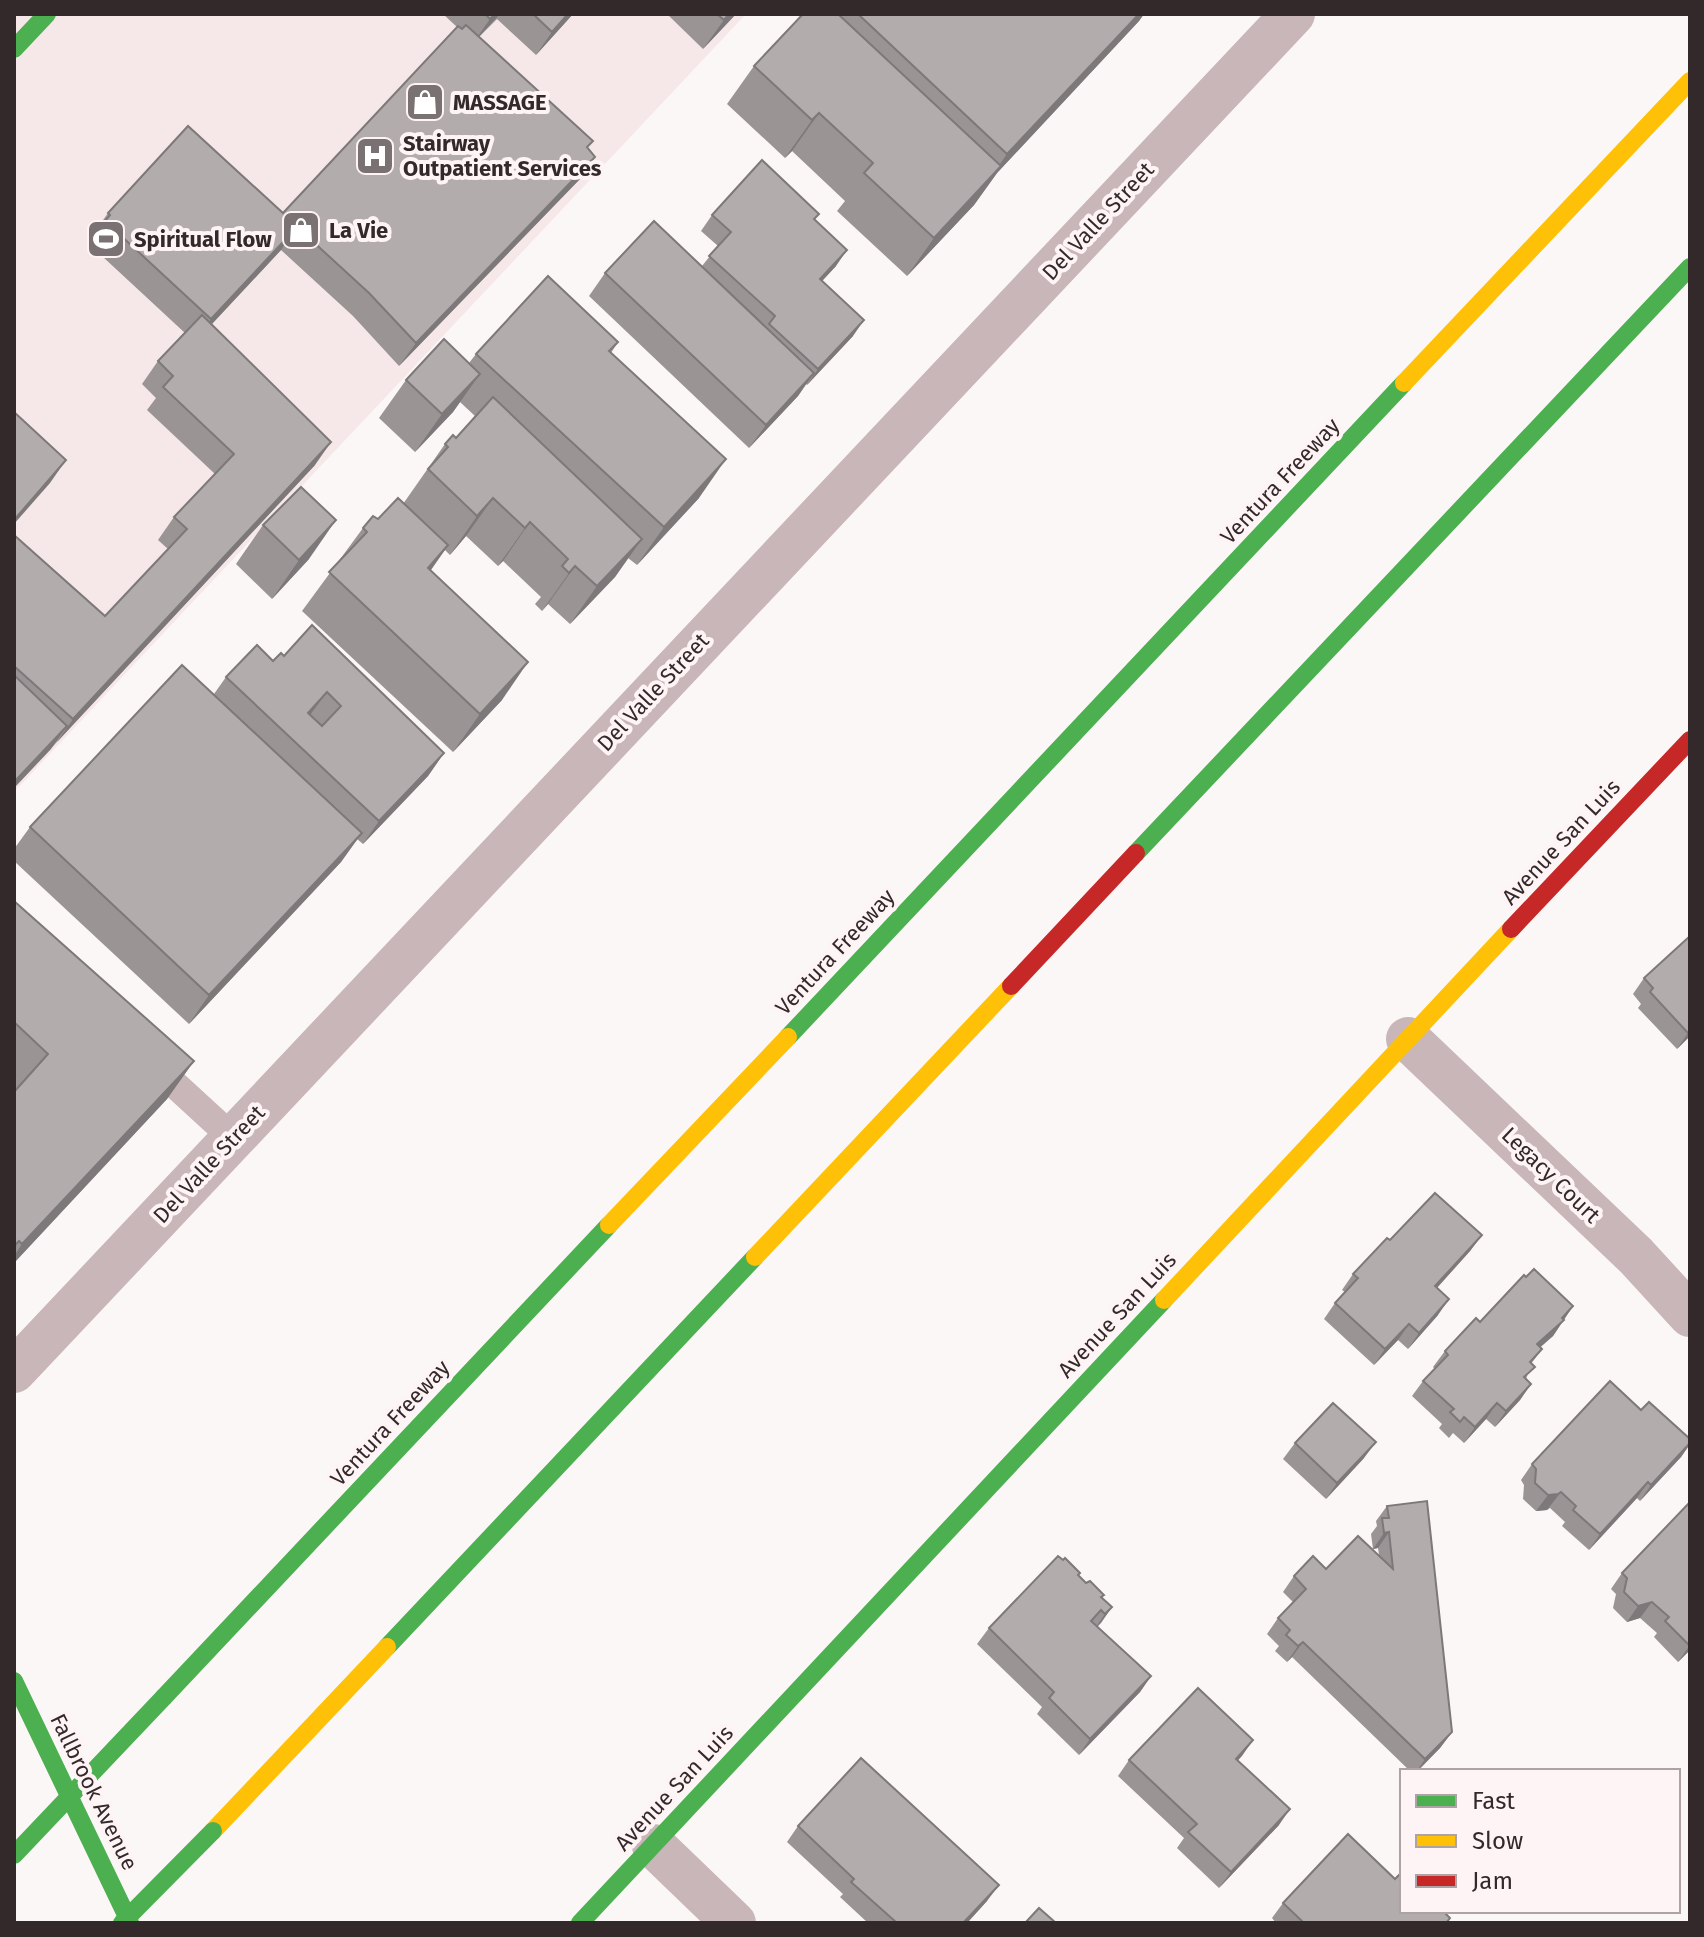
<svg xmlns="http://www.w3.org/2000/svg" width="1704" height="1937" font-family="'Fira Sans',sans-serif">
<rect width="100%" height="100%" fill="#fcf7f7"/>
<path fill="#f6e7e8" d="M14,14H746L14,792Z"/>
<g fill="none" stroke-linecap="round" stroke-linejoin="round">
<path stroke="#c8b6b8" stroke-width="28" d="M148,1060L233,1138"/>
<g stroke="#c8b6b8" stroke-width="44">
<path d="M1408,1039L1636,1256L1690,1315"/>
<path d="M14,1371L1293,14"/>
<path d="M654,1846L734,1923"/>
</g>
<g stroke="#4caf50" stroke-width="18">
<path d="M14,49L47,14"/>
<path d="M1136,853L1690,267"/>
<path d="M788,1037L1404,383"/>
<path d="M387,1647L755,1257"/>
<path d="M14,1681L130,1923"/>
<path d="M164,1697L609,1225"/>
<path d="M580,1923L1164,1300"/>
</g>
<g stroke="#ffc107" stroke-width="18">
<path d="M1404,383L1690,81"/>
<path d="M609,1225L788,1037"/>
<path d="M755,1257L1011,986"/>
<path d="M1164,1300L1511,929"/>
<path d="M213,1831L387,1647"/>
</g>
<g stroke="#c62828" stroke-width="18">
<path d="M1511,929L1690,740"/>
<path d="M1011,986L1136,853"/>
</g>
<g stroke="#4caf50" stroke-width="18">
<path d="M14,1855L164,1697"/>
<path d="M122,1923L213,1831"/>
</g>
</g>
<g fill="#9a9495">
<path d="M443,14H573L536,55L497,19L479,37L588,148L595,157L579,180L399,366L353,316L281,250L212,324L315,465L14,788V535L105,616L168,549L158,540L174,517L215,474L147,410L156,398L142,384L158,361L185,333L89,244L93,237L92,236L108,213H283L457,27Z"/>
<path d="M667,14H736L703,49Z"/>
<path d="M803,14H1144L1139,21L997,173L974,205L907,276L837,211L845,201L792,151L785,158L727,104L754,66Z"/>
<path d="M819,214L814,220L836,266L822,281L853,336L807,385L806,384L798,396L749,448L589,296L605,273L702,266L718,246L701,231L712,215Z"/>
<path d="M618,342L611,353L699,498L637,565L628,558L615,577L570,624L548,604L542,611L535,604L541,597L503,561L498,566L466,536L450,555L445,550L431,570L502,700L453,752L302,611L363,528L403,504L445,444L456,438L475,416L460,402L453,412L415,452L379,418L406,380L469,363L476,354Z"/>
<path d="M263,525L309,559L272,599L236,564Z"/>
<path d="M284,656L444,753L428,776L363,844L357,839L341,862L189,1024L14,861V849L30,827L214,694L226,677L273,661Z"/>
<path d="M14,901L194,1061L167,1099L14,1263V1092L17,1089L14,1086Z"/>
<path d="M1690,936V1036L1677,1049L1638,1008L1641,1004L1633,994L1644,978Z"/>
<path d="M1482,1235L1470,1251L1437,1288L1438,1315L1408,1349L1398,1340L1374,1365L1324,1319L1335,1303L1345,1292L1342,1290L1353,1274L1390,1240Z"/>
<path d="M1526,1277L1573,1306L1553,1336L1540,1347L1542,1349L1531,1364L1526,1379L1531,1384L1520,1400L1495,1427L1486,1419L1464,1443L1453,1433L1449,1438L1439,1428L1442,1424L1412,1396L1423,1381L1435,1369L1433,1367L1445,1351L1480,1322Z"/>
<path d="M1641,1410L1690,1444L1681,1457L1640,1501L1637,1498L1589,1550L1562,1526L1565,1522L1550,1508L1547,1510L1536,1511L1523,1499L1524,1485L1521,1480L1532,1464Z"/>
<path d="M1295,1443L1364,1458L1326,1499L1283,1459Z"/>
<path d="M1690,1502V1650L1678,1662L1654,1637L1657,1633L1640,1618L1627,1622L1613,1608L1616,1594L1611,1589L1622,1573Z"/>
<path d="M1387,1506L1452,1732L1440,1748L1418,1771H1410L1292,1657L1287,1662L1275,1651L1279,1646L1267,1634L1278,1618L1293,1602L1283,1592L1294,1576L1379,1555L1378,1548L1373,1549L1371,1534L1377,1526L1376,1521Z"/>
<path d="M1078,1576L1086,1583L1104,1595L1102,1598L1112,1607L1097,1627L1151,1676L1140,1692L1079,1755L1037,1714L1042,1707L977,1644L989,1628Z"/>
<path d="M1253,1740L1238,1760L1279,1825L1219,1888L1177,1848L1184,1838L1118,1776L1129,1760Z"/>
<path d="M798,1826L987,1901L967,1923H868L840,1897L843,1894L787,1842Z"/>
<path d="M1395,1879L1450,1918L1447,1923H1276L1272,1918L1283,1903Z"/>
</g>
<g fill="#7d7879">
<path d="M495,14H500L474,42L490,19Z"/>
<path d="M568,14H573L536,55L552,32Z"/>
<path d="M729,14H736L703,49L724,20Z"/>
<path d="M1139,14H1144L1139,21L997,173L974,205L907,276L934,238L991,177L1007,154Z"/>
<path d="M819,113L792,151L785,158L812,120Z"/>
<path d="M595,157L579,180L399,366L416,343Z"/>
<path d="M297,227L281,250L195,342L211,319Z"/>
<path d="M847,250L836,266L809,295L820,279Z"/>
<path d="M864,320L853,336L807,385L818,369Z"/>
<path d="M814,373L798,396L749,448L766,425Z"/>
<path d="M480,374L453,412L415,452L442,414Z"/>
<path d="M331,442L315,465L57,742L73,719Z"/>
<path d="M726,459L699,498L637,565L664,527Z"/>
<path d="M66,460L50,483L14,524V520Z"/>
<path d="M493,498L466,536L450,555L477,516Z"/>
<path d="M336,520L309,559L272,599L299,560Z"/>
<path d="M530,522L503,561L498,566L525,528Z"/>
<path d="M642,539L615,577L570,624L597,586Z"/>
<path d="M448,545L421,584L428,568Z"/>
<path d="M575,566L548,604L542,611L569,573Z"/>
<path d="M528,662L502,700L453,752L480,714Z"/>
<path d="M327,692L310,715L308,713Z"/>
<path d="M67,726L51,749L14,788V782Z"/>
<path d="M444,753L428,776L363,844L379,821Z"/>
<path d="M362,833L341,862L189,1024L209,995Z"/>
<path d="M1690,1031V1036L1677,1049L1688,1033Z"/>
<path d="M194,1061L167,1099L14,1263V1256L22,1244Z"/>
<path d="M1482,1235L1470,1251L1424,1302L1435,1286Z"/>
<path d="M1449,1299L1438,1315L1408,1349L1419,1333Z"/>
<path d="M1573,1306L1553,1336L1526,1360L1537,1344Z"/>
<path d="M1409,1324L1398,1340L1374,1365L1385,1349Z"/>
<path d="M1531,1384L1520,1400L1495,1427L1506,1411Z"/>
<path d="M1497,1403L1486,1419L1464,1443L1475,1427Z"/>
<path d="M1376,1442L1364,1458L1326,1499L1337,1483Z"/>
<path d="M1690,1444L1681,1457L1640,1501L1651,1485Z"/>
<path d="M1648,1482L1637,1498L1589,1550L1600,1534Z"/>
<path d="M1561,1492L1547,1510L1536,1511L1548,1495Z"/>
<path d="M1389,1532L1378,1548L1373,1549L1384,1533Z"/>
<path d="M1652,1602L1640,1618L1627,1622L1638,1606Z"/>
<path d="M1112,1607L1101,1623L1094,1630L1105,1614Z"/>
<path d="M1303,1642L1292,1657L1287,1662L1298,1646Z"/>
<path d="M1690,1645V1650L1678,1662Z"/>
<path d="M1151,1676L1140,1692L1079,1755L1090,1739Z"/>
<path d="M1452,1732L1440,1748L1417,1771L1425,1759Z"/>
<path d="M1253,1740L1242,1756L1225,1774L1236,1759Z"/>
<path d="M1290,1809L1279,1825L1219,1888L1231,1872Z"/>
<path d="M999,1885L987,1901L967,1923H963Z"/>
</g>
<g fill="#b3acad" stroke="#7d7879" stroke-width="2" fill-rule="evenodd">
<path d="M485,14H495L490,19Z"/>
<path d="M533,14H568L552,32Z"/>
<path d="M717,14H729L724,20Z"/>
<path d="M803,14H838L1001,166L934,238L864,173L873,163L819,113L812,120L754,66Z"/>
<path d="M858,14H1139L1007,154Z"/>
<path d="M466,25L593,141L587,147L595,157L416,343L369,293L297,227L211,319L105,221L110,215L108,213L188,126L283,213L458,26L462,29Z"/>
<path d="M762,160L819,214L814,219L847,250L820,279L864,320L818,369L769,324L775,316L709,256L731,232L712,215Z"/>
<path d="M654,221L814,373L766,425L605,273Z"/>
<path d="M548,276L618,342L609,351L726,459L664,527L476,354Z"/>
<path d="M202,315L331,442L73,719L14,666V535L105,616L187,529L174,517L234,454L163,387L173,376L158,361Z"/>
<path d="M444,339L480,374L442,414L406,380Z"/>
<path d="M493,397L642,539L597,586L575,566L569,573L562,566L568,559L530,522L525,528L493,498L477,516L428,469L448,447L445,444L453,435L456,438Z"/>
<path d="M14,412L66,460L14,520Z"/>
<path d="M301,487L336,520L299,560L263,525Z"/>
<path d="M398,498L448,545L428,568L528,662L480,714L329,572L367,532L363,528L373,516L378,519Z"/>
<path d="M312,625L444,753L379,821L226,677L257,645L273,661L281,653L284,656ZM327,692L341,706L322,726L308,713Z"/>
<path d="M182,665L362,833L209,995L30,827Z"/>
<path d="M14,675L67,726L14,782Z"/>
<path d="M14,901L194,1061L22,1244L19,1241L14,1246V1092L48,1054L14,1022Z"/>
<path d="M1690,936V1031L1688,1033L1650,992L1653,988L1644,978Z"/>
<path d="M1435,1193L1482,1235L1435,1286L1449,1299L1419,1333L1409,1324L1385,1349L1335,1303L1358,1278L1353,1274L1387,1238L1390,1240Z"/>
<path d="M1534,1269L1573,1306L1562,1318L1564,1320L1537,1344L1542,1349L1530,1362L1535,1367L1524,1377L1531,1384L1506,1411L1497,1403L1475,1427L1464,1417L1460,1422L1450,1412L1454,1409L1423,1381L1448,1355L1445,1351L1476,1318L1480,1322L1524,1275L1526,1277Z"/>
<path d="M1610,1381L1641,1410L1649,1402L1690,1439V1443L1651,1485L1648,1482L1600,1534L1573,1510L1576,1506L1561,1492L1558,1494L1548,1495L1535,1483L1536,1469L1532,1464Z"/>
<path d="M1333,1403L1376,1442L1337,1483L1295,1443Z"/>
<path d="M1427,1501L1452,1732L1425,1759L1303,1642L1298,1646L1286,1635L1290,1630L1278,1618L1306,1589L1294,1576L1313,1556L1326,1569L1358,1536L1393,1569L1389,1532L1384,1533L1382,1518H1389L1387,1506Z"/>
<path d="M1690,1502V1646L1665,1621L1669,1617L1652,1602L1638,1606L1624,1592L1627,1578L1622,1573Z"/>
<path d="M1058,1556L1063,1560L1065,1558L1080,1573L1078,1575L1086,1583L1090,1581L1104,1595L1101,1597L1112,1607L1105,1614L1101,1610L1091,1621L1151,1676L1090,1739L1049,1698L1054,1692L989,1628Z"/>
<path d="M1198,1688L1253,1740L1236,1759L1290,1809L1231,1872L1188,1832L1197,1824L1129,1760Z"/>
<path d="M861,1758L999,1885L963,1923H897L851,1882L854,1879L798,1826Z"/>
<path d="M1348,1834L1395,1879L1402,1872V1911H1443L1450,1918L1446,1923H1304L1283,1903Z"/>
<path d="M1039,1908L1056,1923H1025Z"/>
</g>
<defs>
<symbol id="shop-square" viewBox="-11 -11 22 22"><rect x="-9" y="-9" width="18" height="18" rx="4" fill="#797172" stroke="#fff4f5"/><path d="M-5-2.5h2.3a2.7 3.5 0 0 1 5.4 0H5L5.5 6h-11ZM-1.5-2.5h3a1.5 2.3 0 0 0-3 0Z" fill="#fff"/></symbol>
<symbol id="hospital-square" viewBox="-11 -11 22 22"><rect x="-9" y="-9" width="18" height="18" rx="4" fill="#797172" stroke="#fff4f5"/><path d="M-5-5h3v3.5h4V-5h3V5h-3V1.5h-4V5h-3Z" fill="#fff"/></symbol>
<symbol id="stadium-square" viewBox="-11 -11 22 22"><rect x="-9" y="-9" width="18" height="18" rx="4" fill="#797172" stroke="#fff4f5"/><path d="M0-5a6.5 5 0 1 0 0 10a6.5 5 0 1 0 0-10ZM-3.5-1.8h7v3.6h-7Z" fill="#fff"/></symbol>
</defs>
<g fill-rule="evenodd">
<use href="#shop-square" x="403" y="80" width="44" height="44"/>
<use href="#hospital-square" x="353" y="134" width="44" height="44"/>
<use href="#shop-square" x="279" y="208" width="44" height="44"/>
<use href="#stadium-square" x="84" y="217" width="44" height="44"/>
</g>
<g text-anchor="middle" dominant-baseline="central" stroke-width="8" stroke-linejoin="round" paint-order="stroke">
<g font-size="22" font-weight="bold" fill="#33292a" stroke="#fff4f5" text-anchor="start">
<text x="453" y="102">MASSAGE</text>
<text x="403" y="143">Stairway<tspan x="403" dy="25">Outpatient Services</tspan></text>
<text x="329" y="230">La Vie</text>
<text x="134" y="239">Spiritual Flow</text>
</g>
<g font-size="22" fill="#33292a" stroke="#fff4f5">
<text transform="translate(1098 221) rotate(-47)">Del Valle Street</text>
<text transform="translate(1280 481) rotate(-47)">Ventura Freeway</text>
<text transform="translate(653 692) rotate(-47)">Del Valle Street</text>
<text transform="translate(1561 842) rotate(-47)">Avenue San Luis</text>
<text transform="translate(835 952) rotate(-47)">Ventura Freeway</text>
<text transform="translate(209 1164) rotate(-47)">Del Valle Street</text>
<text transform="translate(1551 1175) rotate(44)">Legacy Court</text>
<text transform="translate(1117 1315) rotate(-47)">Avenue San Luis</text>
<text transform="translate(390 1423) rotate(-47)">Ventura Freeway</text>
<text transform="translate(674 1788) rotate(-47)">Avenue San Luis</text>
<text transform="translate(94 1792) rotate(64)">Fallbrook Avenue</text>
</g>
</g>
<rect width="1704" height="1937" fill="none" stroke="#33292a" stroke-width="32"/>
<rect x="1400" y="1769" width="280" height="144" fill="#fff4f5" stroke="#ada3a4" stroke-width="2"/>
<rect x="1416" y="1795" width="40" height="12" fill="#4caf50" stroke="#ada3a4" stroke-width="2"/>
<text x="1472" y="1809" font-size="24" fill="#33292a">Fast</text>
<rect x="1416" y="1835" width="40" height="12" fill="#ffc107" stroke="#ada3a4" stroke-width="2"/>
<text x="1472" y="1849" font-size="24" fill="#33292a">Slow</text>
<rect x="1416" y="1875" width="40" height="12" fill="#c62828" stroke="#ada3a4" stroke-width="2"/>
<text x="1472" y="1889" font-size="24" fill="#33292a">Jam</text>
</svg>
